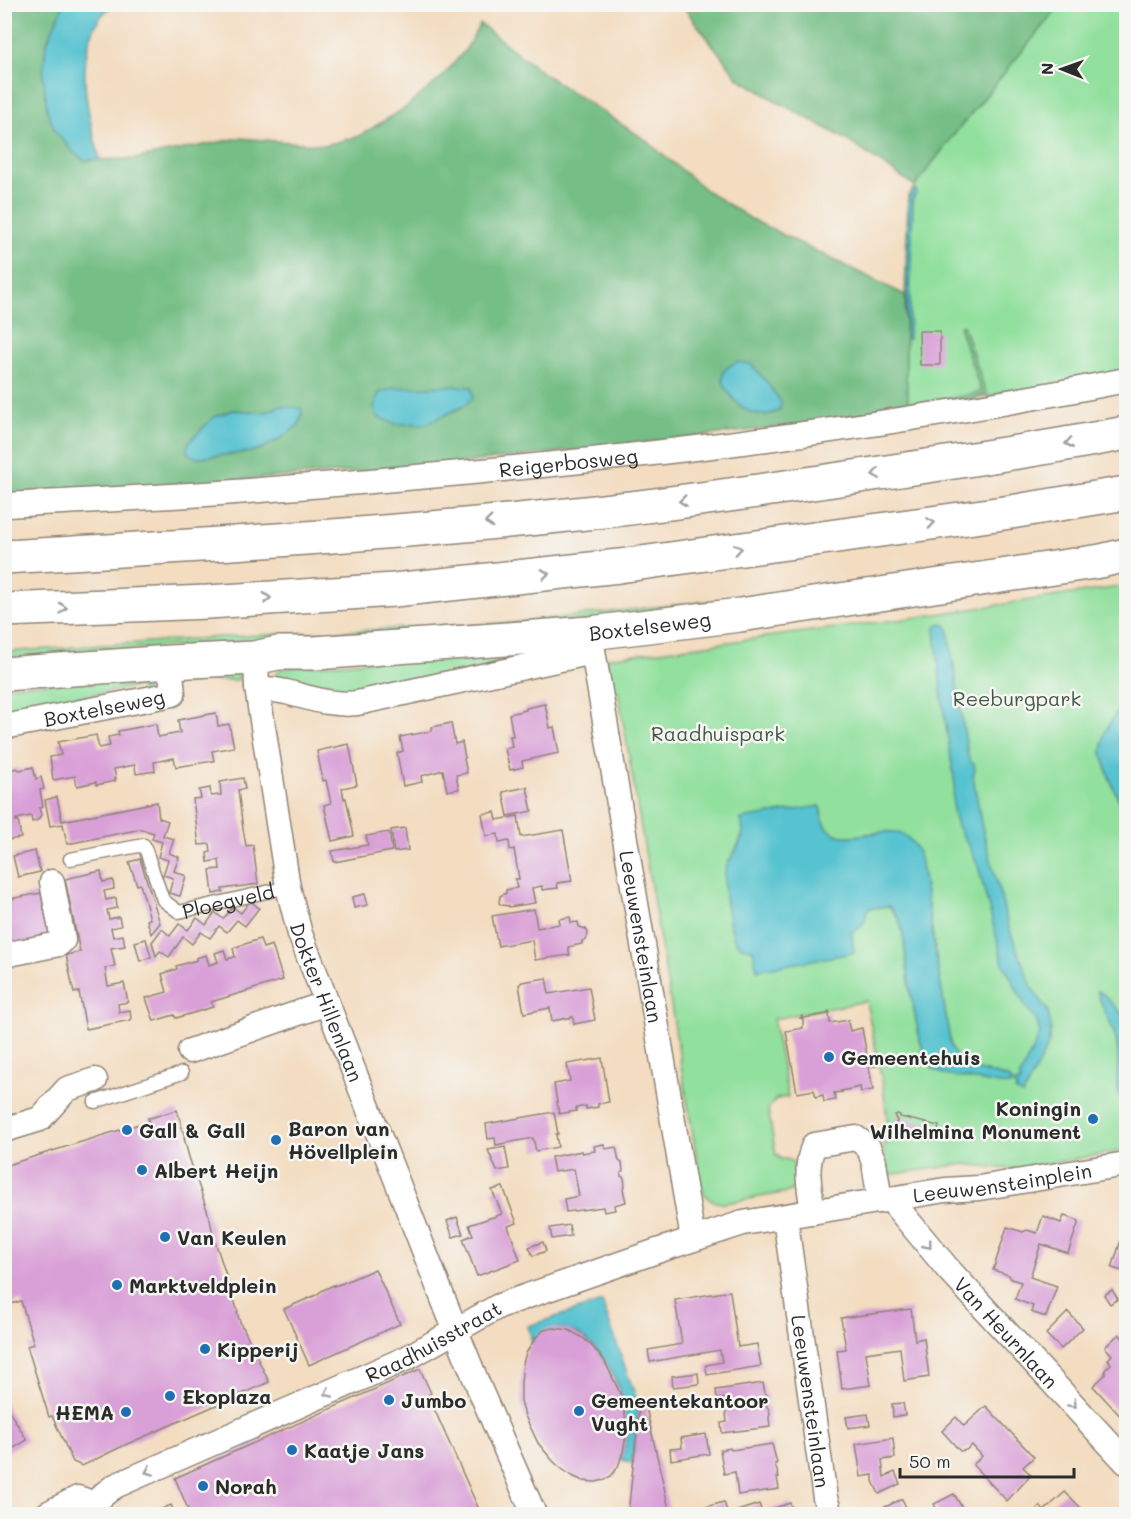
<svg xmlns="http://www.w3.org/2000/svg" width="1131" height="1519" font-family="Mali,sans-serif">
<rect width="100%" height="100%" fill="#f6f6f2"/>
<filter id="ink" filterUnits="userSpaceOnUse"><feTurbulence type="fractalNoise" baseFrequency=".0167" numOctaves="2"/><feDisplacementMap in="SourceGraphic" scale="12" xChannelSelector="R" yChannelSelector="G"/><feConvolveMatrix kernelMatrix="1 2 1 2 8 2 1 2 1" color-interpolation-filters="sRGB"/></filter>
<filter id="wash" filterUnits="userSpaceOnUse"><feTurbulence type="fractalNoise" baseFrequency=".008" numOctaves="4" result="noise"/><feDisplacementMap in="SourceGraphic" scale="24" xChannelSelector="R" yChannelSelector="G"/><feGaussianBlur stdDeviation="1.35" result="paint"/><feColorMatrix in="noise" values="0 0 0 0 0 0 0 0 0 0 0 0 0 0 0 0 0 1.4 0 .05"/><feComposite in="paint" operator="in"/></filter>
<g filter="url(#wash)">
<rect width="100%" height="100%" fill="#f3dcc0"/>
<g fill="#92e09e" stroke="#5e8664" stroke-width="1.5" fill-rule="evenodd">
<path d="M1060,5H1126V371L909,411L906,374L905,295L908,196L952,137Z"/>
<path d="M1126,586V708L1119,709L1106,731L1102,752L1108,774L1126,818V1150L1024,1168L1011,1169L964,1164L888,1175L883,1144L890,1143L883,1085L866,1001L773,1019L788,1097L776,1099L768,1109L776,1156H779L780,1159C794,1158 794,1163 796,1175C797,1178 798,1183 796,1186C795,1189 792,1190 788,1192L725,1203C714,1203 707,1200 702,1189L618,691L611,692L606,658L897,620ZM820,806C821,811 821,816 823,820C841,864 896,800 920,858L951,1047L958,1061L963,1066L1008,1078L926,1060L920,1040L910,990L903,934L899,919L889,905L866,909C866,921 863,929 851,932L854,953L745,948L738,944L736,849L743,834Z"/>
<path d="M765,595L599,619L5,657V652L223,637L510,623Z"/>
<path d="M563,645L565,652L344,696L274,682L276,673L283,668Z"/>
<path d="M237,673L240,678L238,680H207L185,684L184,675Z"/>
<path d="M155,676L157,681L156,686L142,692L139,686L46,703L47,710L5,718V686Z"/>
</g>
<g fill="#75be85" stroke="#507458" stroke-width="1.5" fill-rule="evenodd">
<path d="M4,5H63L47,110L56,131L73,152L84,160L134,159L239,138L326,145L359,136L405,108L442,77L466,49L480,24L547,76L643,138L707,191L751,219L905,295L906,374L909,411L851,419L426,467L5,496ZM280,406L261,449L250,452L196,458L188,443L214,417L233,410L266,412Z"/>
<path d="M682,5H1060L952,137L915,186L842,137L776,101L738,78Z"/>
<path d="M963,325L987,395L949,403L947,399L981,392L959,326Z"/>
</g>
<g fill="#57c3d0" stroke="#41777e" stroke-width="1.5">
<path d="M63,5H114C108,9 101,15 98,21C74,62 88,117 100,159L84,160L73,152L55,131L47,110L43,74L46,45Z"/>
<path d="M915,189L917,192L913,198L909,339H906L909,196Z"/>
<path d="M737,362L751,364L766,381L781,402L780,410C772,414 762,417 753,413C741,409 719,388 723,374C725,367 731,365 737,362Z"/>
<path d="M452,386L472,387L473,398L462,407L425,424H395L378,417L374,407L379,393L393,388Z"/>
<path d="M280,406L301,408L302,413L299,425L280,439L261,449L250,452L196,458L187,452L188,443L214,417L233,410L266,412Z"/>
<path d="M939,624L946,625L948,629L968,756L971,762L974,764L975,770L973,775L981,823L1009,928L1032,988L1047,1009L1050,1021L1051,1029L1048,1045L1023,1095L1015,1091L1017,1088L1013,1085L1015,1083H1020V1076L1040,1034L1037,1021L1026,1007L1003,963L978,866L969,846L957,826L953,811V794L955,785L942,699L935,629Z"/>
<path d="M1126,708V818L1108,774L1102,752L1105,731L1119,709Z"/>
<path d="M820,806C821,810 821,816 823,820C838,858 888,814 911,841C916,846 918,852 920,858L951,1047L958,1061L963,1066L1008,1078L1011,1082V1085H1006L945,1075L933,1069L926,1060L920,1040L910,990L903,934L899,919L889,906L867,909C866,921 863,929 851,932L854,953L757,970L753,949C744,948 739,947 734,939C728,920 721,886 726,868C730,855 742,846 743,833C743,829 742,823 741,819Z"/>
<path d="M1097,991L1102,993L1126,1018V1106C1110,1087 1121,1068 1117,1045C1115,1026 1102,1010 1097,991Z"/>
<path d="M602,1302L639,1406L633,1464L621,1459C627,1443 628,1425 624,1408C621,1392 614,1374 605,1361C588,1336 557,1313 532,1342L528,1326Z"/>
</g>
<g id="blocks">
<g fill="#d9a0d7">
<path d="M919,331H940V365H920Z"/>
<path d="M545,704L550,728L554,727L559,753L522,761L523,767L510,770L505,749L512,747L510,736H513L509,714L526,710V708Z"/>
<path d="M216,713L218,726L229,724L234,747L212,751L214,761L176,767L174,758L154,762L155,771L136,774L135,765L114,769L116,779H114L115,781L96,785V782L77,786L75,776L53,780L50,757L61,755L58,742L96,735L99,748L110,746L108,737L119,735L118,731L156,724L158,737L180,733L178,720Z"/>
<path d="M451,723L455,744L462,742L465,758L464,759L467,773L456,775L459,789L447,791L443,770L421,776L422,782L403,786L397,753L403,751L400,737L432,731V727Z"/>
<path d="M349,744L357,785L342,788L344,799L346,798L354,836L332,841L324,805L331,803L326,780L323,781L317,751Z"/>
<path d="M33,767L36,779L41,777L44,789L40,790L43,807L39,808L41,815L38,820L32,822L31,816L16,819V821L18,820L21,838L9,840L6,823H8V821L4,822V773L10,770L16,768L20,770Z"/>
<path d="M243,778L245,789L238,790L243,829L246,846L253,845L258,884L222,889L223,892L213,894L210,870L220,869L219,860L208,862L207,853L211,852L210,844L199,845L193,799L201,798L199,790L210,788L211,796L221,795L220,782Z"/>
<path d="M527,787L532,811L508,816L503,792Z"/>
<path d="M57,797L62,821L157,802L159,818L168,821L163,836L174,839L169,853L179,857L174,871L186,876L180,896L169,893L173,878L163,875L168,860L158,857L162,842L152,839L154,833L141,829L67,844L63,824L50,826L45,800Z"/>
<path d="M495,812L497,820L518,816L521,837L563,830L572,881L557,883L558,888L542,890V886L532,888L535,903L509,907V906L502,905L499,903L500,896L506,893V890L517,888L515,879H519L514,849L510,850L509,841L499,843L498,834L486,836L482,814Z"/>
<path d="M405,828L408,850L394,852L391,830Z"/>
<path d="M389,832L392,851L334,862L332,851L368,845L366,836Z"/>
<path d="M35,851L40,872L18,877L13,856Z"/>
<path d="M140,859L160,923L151,934L147,920L150,919L145,901L140,884L137,885L129,862Z"/>
<path d="M101,871L103,882L113,880L114,889L104,891L106,900L116,898L117,908L107,910L109,919L119,917L121,926L111,928L113,937L123,935L125,946L111,948L115,966L105,968L108,986L124,983L128,1002L118,1004L119,1012L130,1010L131,1020L86,1029L79,992L74,993L66,955L80,952L65,879Z"/>
<path d="M41,893L50,938L4,947V900Z"/>
<path d="M365,894L368,905L354,908L352,897Z"/>
<path d="M250,901L259,908L245,926L237,920L227,932L219,926L210,938L201,932L192,944L183,937L169,957L160,951L156,956L152,942L162,929L170,936L179,924L188,930L197,918L206,925L215,912L223,919L233,907L241,913Z"/>
<path d="M534,909L537,928L560,924L559,919L570,917L571,923L578,922L579,927L586,929L588,933L587,937L585,940L582,941V944L568,947L570,955L535,960L532,940L498,946L492,916Z"/>
<path d="M146,939L151,957L140,961L135,942Z"/>
<path d="M260,939L263,948L272,945L283,980L211,1002L213,1007L176,1018L174,1015L154,1021L146,998L167,992L162,974L177,969L176,966L197,960L196,958L206,955L209,965L218,962L215,953L224,950L227,959L235,957L233,948Z"/>
<path d="M546,978L549,994L589,987L595,1020L574,1024L573,1017L552,1021L550,1008L524,1013L519,985L522,982Z"/>
<path d="M829,1011L830,1013L829,1014L830,1023L849,1020L848,1022L850,1031L862,1028L867,1056L873,1060L872,1064L878,1065L877,1066H872L869,1068L873,1090L861,1092L860,1087L841,1091L842,1092L834,1093L836,1100L824,1102L823,1095L816,1097L814,1090L797,1093L786,1031L803,1028V1019L800,1018L802,1016L804,1018L827,1014Z"/>
<path d="M602,1058L609,1102L598,1104V1107L586,1109V1106L576,1108V1111L559,1114L554,1084L570,1081L567,1064Z"/>
<path d="M177,1110L185,1138H184L189,1157L210,1219L213,1235L238,1312L237,1313L242,1327H243L269,1382L125,1445L82,1466L73,1462L52,1416L49,1417L27,1346L34,1344L21,1301L4,1306V1166L149,1121L148,1118H150Z"/>
<path d="M554,1112L558,1134H556L558,1147L536,1151L533,1138L496,1145L495,1138L488,1139L486,1124Z"/>
<path d="M897,1114L900,1115V1117L939,1126L936,1141L897,1132L895,1134L892,1133L891,1130L895,1128L897,1120L895,1118V1115Z"/>
<path d="M604,1144L605,1149L616,1147L619,1161L622,1163L623,1171L621,1173V1176L624,1178L625,1186L623,1189L626,1202L614,1205L615,1210L604,1212L603,1207L566,1212L564,1199L579,1196L574,1169L554,1172L551,1157L582,1151V1153L595,1151L594,1146Z"/>
<path d="M505,1147L509,1169L497,1171L488,1150Z"/>
<path d="M503,1187L517,1223L508,1226L520,1260L477,1276L463,1239L473,1235L469,1225L502,1214L492,1190Z"/>
<path d="M1043,1216L1061,1223L1064,1216L1079,1221L1068,1253L1041,1244L1030,1277L1057,1286L1046,1317L1031,1312L1033,1306L1015,1299L1021,1282L1011,1279L1009,1275L993,1270L1007,1227L1023,1232L1027,1230L1037,1233Z"/>
<path d="M457,1217L463,1234L453,1237L447,1221Z"/>
<path d="M569,1225L571,1236L552,1239L550,1228Z"/>
<path d="M1121,1240L1126,1242V1272L1112,1268Z"/>
<path d="M543,1242L546,1251L533,1256L529,1247Z"/>
<path d="M375,1269L400,1324L309,1365L284,1309L316,1295L323,1290L334,1285V1286L343,1283Z"/>
<path d="M1112,1290L1118,1299L1110,1304L1104,1295Z"/>
<path d="M730,1291L738,1347L757,1344L761,1366L707,1375L706,1365L722,1362L720,1350L650,1362L648,1350L682,1344L675,1300Z"/>
<path d="M911,1309L915,1340L924,1338L929,1377L904,1381L900,1348L866,1353L871,1385L842,1389L837,1350L846,1349L841,1318Z"/>
<path d="M1068,1312L1083,1328L1061,1349L1046,1334Z"/>
<path d="M553,1328L569,1330L583,1338L591,1345L604,1360L620,1393L626,1420V1436L623,1452L618,1467L611,1476L604,1480L596,1482L583,1481L572,1476L562,1469L553,1461L538,1443L525,1416L521,1401V1383L523,1363L526,1353L536,1337L544,1330Z"/>
<path d="M1119,1334L1126,1342V1359L1122,1363L1126,1369V1416L1123,1419L1093,1386L1105,1375V1370L1111,1364L1108,1359L1112,1355L1105,1347Z"/>
<path d="M420,1369L431,1393L428,1395L481,1514H190L175,1478Z"/>
<path d="M698,1373L699,1384L673,1387L672,1376Z"/>
<path d="M763,1383L765,1393L767,1395L768,1400L766,1402L767,1407L769,1409L770,1414L769,1417L770,1427L722,1433L721,1423L727,1422L724,1398L717,1399L716,1390Z"/>
<path d="M4,1403L27,1440L4,1454Z"/>
<path d="M903,1403L905,1415L893,1417L892,1404Z"/>
<path d="M986,1406L1034,1457L1023,1467L1031,1475L1007,1501L973,1465L982,1456L972,1445L966,1450L960,1451L942,1431L956,1417L964,1426Z"/>
<path d="M646,1407L670,1514H628L639,1410Z"/>
<path d="M868,1414L870,1425L848,1428L846,1417Z"/>
<path d="M706,1434L709,1454L671,1460L670,1449L682,1448L681,1438Z"/>
<path d="M893,1438L895,1458L882,1460L884,1477L895,1472L900,1484L879,1494L873,1481V1475L861,1477L856,1444Z"/>
<path d="M772,1444L777,1463L775,1464L779,1478H777L779,1489L738,1495L735,1472L724,1474L720,1450L730,1448L731,1450Z"/>
<path d="M1065,1492L1087,1514H1031L1040,1506L1044,1511Z"/>
<path d="M954,1494L966,1514H939L934,1504Z"/>
<path d="M902,1499L908,1511L912,1510L914,1514H870Z"/>
<path d="M724,1502L728,1514H692L691,1511Z"/>
<path d="M790,1503L794,1514H728L759,1504L762,1512Z"/>
<path d="M171,1505L175,1514H150Z"/>
<path d="M137,1508L140,1514H122Z"/>
</g>
</g>
</g>
<g filter="url(#ink)">
<use href="#blocks" fill-opacity="0" stroke="#8f8476" stroke-width="1.5"/>
<g fill="none" stroke-linecap="round" stroke-linejoin="round">
<defs>
<g id="lane">
<path id="s1" d="M70,859L144,845L163,900L179,912L288,887"/>
<path d="M95,1102L182,1073"/>
</g>
<g id="street">
<path id="s2" d="M4,505C89,500 175,497 260,490C550,468 841,437 1126,380"/>
<path id="s3" d="M590,633L693,1239"/>
<path id="s4" d="M256,657L257,688L288,887L300,934L449,1314L480,1390L534,1514"/>
<path d="M257,688C267,689 277,690 286,692C310,698 332,706 357,703L593,652"/>
<path id="s5" d="M4,727L173,694L170,662"/>
<path d="M4,955L59,944L63,940L52,882"/>
<path d="M190,1051L327,1003"/>
<path d="M4,1130L40,1119L67,1089L95,1080"/>
<path id="s6" d="M890,1199L948,1269L1126,1462"/>
<path d="M813,1212C810,1190 804,1167 814,1145L856,1138L868,1147L874,1162L880,1201"/>
<path id="s7" d="M785,1217L825,1498L830,1514"/>
<path d="M47,1514L78,1498L95,1504"/>
<path id="s8" d="M92,1514C96,1499 102,1495 115,1486L407,1358L499,1306L657,1251L743,1223L945,1190L979,1188L1126,1164"/>
</g>
<g id="secondary">
<path id="s9" d="M4,674L170,662L254,658L278,653H315L590,633L740,615L1101,561L1126,555"/>
</g>
<g id="highway">
<path d="M4,557C210,545 416,533 621,509C708,499 794,486 880,473C962,461 1045,449 1126,433"/>
<path d="M4,610L208,602L394,590L619,566L1011,512L1126,493"/>
</g>
</defs>
<use href="#lane" stroke="#8f8476" stroke-width="15"/>
<use href="#street" stroke="#8f8476" stroke-width="27"/>
<use href="#secondary" stroke="#8f8476" stroke-width="36"/>
<use href="#highway" stroke="#8f8476" stroke-width="36"/>
<use href="#lane" stroke="#fff" stroke-width="12"/>
<use href="#street" stroke="#fff" stroke-width="24"/>
<use href="#secondary" stroke="#fff" stroke-width="33"/>
<use href="#highway" stroke="#fff" stroke-width="33"/>
</g>
<defs><path id="oneway-chevron" d="M-2-3.5L2.5 0L-2 3.5" fill="none" stroke-width="1.6" stroke-linecap="round" stroke-linejoin="round" transform="scale(1.5)"/></defs>
<g stroke="#a0a0a0">
<use href="#oneway-chevron" transform="translate(1069 443) rotate(170)"/>
<use href="#oneway-chevron" transform="translate(876 474) rotate(172)"/>
<use href="#oneway-chevron" transform="translate(683 501) rotate(173)"/>
<use href="#oneway-chevron" transform="translate(489 522) rotate(174)"/>
<use href="#oneway-chevron" transform="translate(931 523) rotate(-8)"/>
<use href="#oneway-chevron" transform="translate(738 549) rotate(-8)"/>
<use href="#oneway-chevron" transform="translate(545 574) rotate(-6)"/>
<use href="#oneway-chevron" transform="translate(267 598) rotate(-4)"/>
<use href="#oneway-chevron" transform="translate(63 608) rotate(-2)"/>
<use href="#oneway-chevron" transform="translate(928 1245) rotate(51)"/>
<use href="#oneway-chevron" transform="translate(328 1393) rotate(156)"/>
<use href="#oneway-chevron" transform="translate(1073 1404) rotate(47)"/>
<use href="#oneway-chevron" transform="translate(149 1471) rotate(156)"/>
</g>
</g>
<g fill="#1f6fb2" stroke="#f6f6f2" stroke-width="2">
<circle cx="829" cy="1057" r="6"/>
<circle cx="1093" cy="1119" r="6"/>
<circle cx="127" cy="1130" r="6"/>
<circle cx="276" cy="1140" r="6"/>
<circle cx="142" cy="1170" r="6"/>
<circle cx="165" cy="1237" r="6"/>
<circle cx="117" cy="1285" r="6"/>
<circle cx="205" cy="1349" r="6"/>
<circle cx="170" cy="1396" r="6"/>
<circle cx="389" cy="1400" r="6"/>
<circle cx="579" cy="1411" r="6"/>
<circle cx="126" cy="1412" r="6"/>
<circle cx="292" cy="1450" r="6"/>
<circle cx="203" cy="1486" r="6"/>
</g>
<g text-anchor="middle" dominant-baseline="central" stroke-width="5" stroke-linejoin="round" paint-order="stroke">
<g font-size="20" fill="#2b2b2b" stroke="#f6f6f2">
<text stroke="none"><textPath href="#s2" startOffset="566">Reigerbosweg</textPath></text>
<text stroke="none"><textPath href="#s9" startOffset="648">Boxtelseweg</textPath></text>
<text stroke="none"><textPath href="#s5" startOffset="102">Boxtelseweg</textPath></text>
<text stroke="none"><textPath href="#s1" startOffset="204">Ploegveld</textPath></text>
<text stroke="none"><textPath href="#s3" startOffset="308">Leeuwensteinlaan</textPath></text>
<text stroke="none"><textPath href="#s4" startOffset="354">Dokter Hillenlaan</textPath></text>
<text stroke="none"><textPath href="#s8" startOffset="982">Leeuwensteinplein</textPath></text>
<text stroke="none"><textPath href="#s6" startOffset="177">Van Heurnlaan</textPath></text>
<text stroke="none"><textPath href="#s8" startOffset="387">Raadhuisstraat</textPath></text>
<text stroke="none"><textPath href="#s7" startOffset="186">Leeuwensteinlaan</textPath></text>
</g>
<g font-size="20" fill="#455848" stroke="#f6f6f2">
<text x="1017" y="698">Reeburgpark</text>
<text x="718" y="733">Raadhuispark</text>
</g>
<g font-size="20" font-weight="bold" fill="#2b2b2b" stroke="#f6f6f2" text-anchor="start">
<text x="841" y="1057">Gemeentehuis</text>
<text x="1081" y="1108" text-anchor="end">Koningin<tspan x="1081" dy="23">Wilhelmina Monument</tspan></text>
<text x="288" y="1128">Baron van<tspan x="288" dy="23">Hövellplein</tspan></text>
<text x="139" y="1130">Gall &amp; Gall</text>
<text x="154" y="1170">Albert Heijn</text>
<text x="177" y="1237">Van Keulen</text>
<text x="129" y="1285">Marktveldplein</text>
<text x="217" y="1349">Kipperij</text>
<text x="182" y="1396">Ekoplaza</text>
<text x="401" y="1400">Jumbo</text>
<text x="591" y="1400">Gemeentekantoor<tspan x="591" dy="23">Vught</tspan></text>
<text x="114" y="1412" text-anchor="end">HEMA</text>
<text x="304" y="1450">Kaatje Jans</text>
<text x="215" y="1486">Norah</text>
</g>
</g>
<rect width="1131" height="1519" fill="none" stroke="#f6f6f2" stroke-width="24"/>
<g transform="translate(1062 69) rotate(271)" stroke="#f6f6f2" stroke-width="4.5" paint-order="stroke">
<path d="M0-4.5L10 22L0 15L-10 22Z" fill="#2b2b2b"/>
<text y="-9" font-size="16" font-weight="bold" text-anchor="middle" fill="#2b2b2b">N</text>
</g>
<path d="M900 1468v9h174v-9" fill="none" stroke="#2b2b2b" stroke-width="3"/>
<text x="909" y="1468" font-size="18" fill="#2b2b2b" stroke="#f6f6f2" stroke-width="4.5" paint-order="stroke">50 m</text>
</svg>
